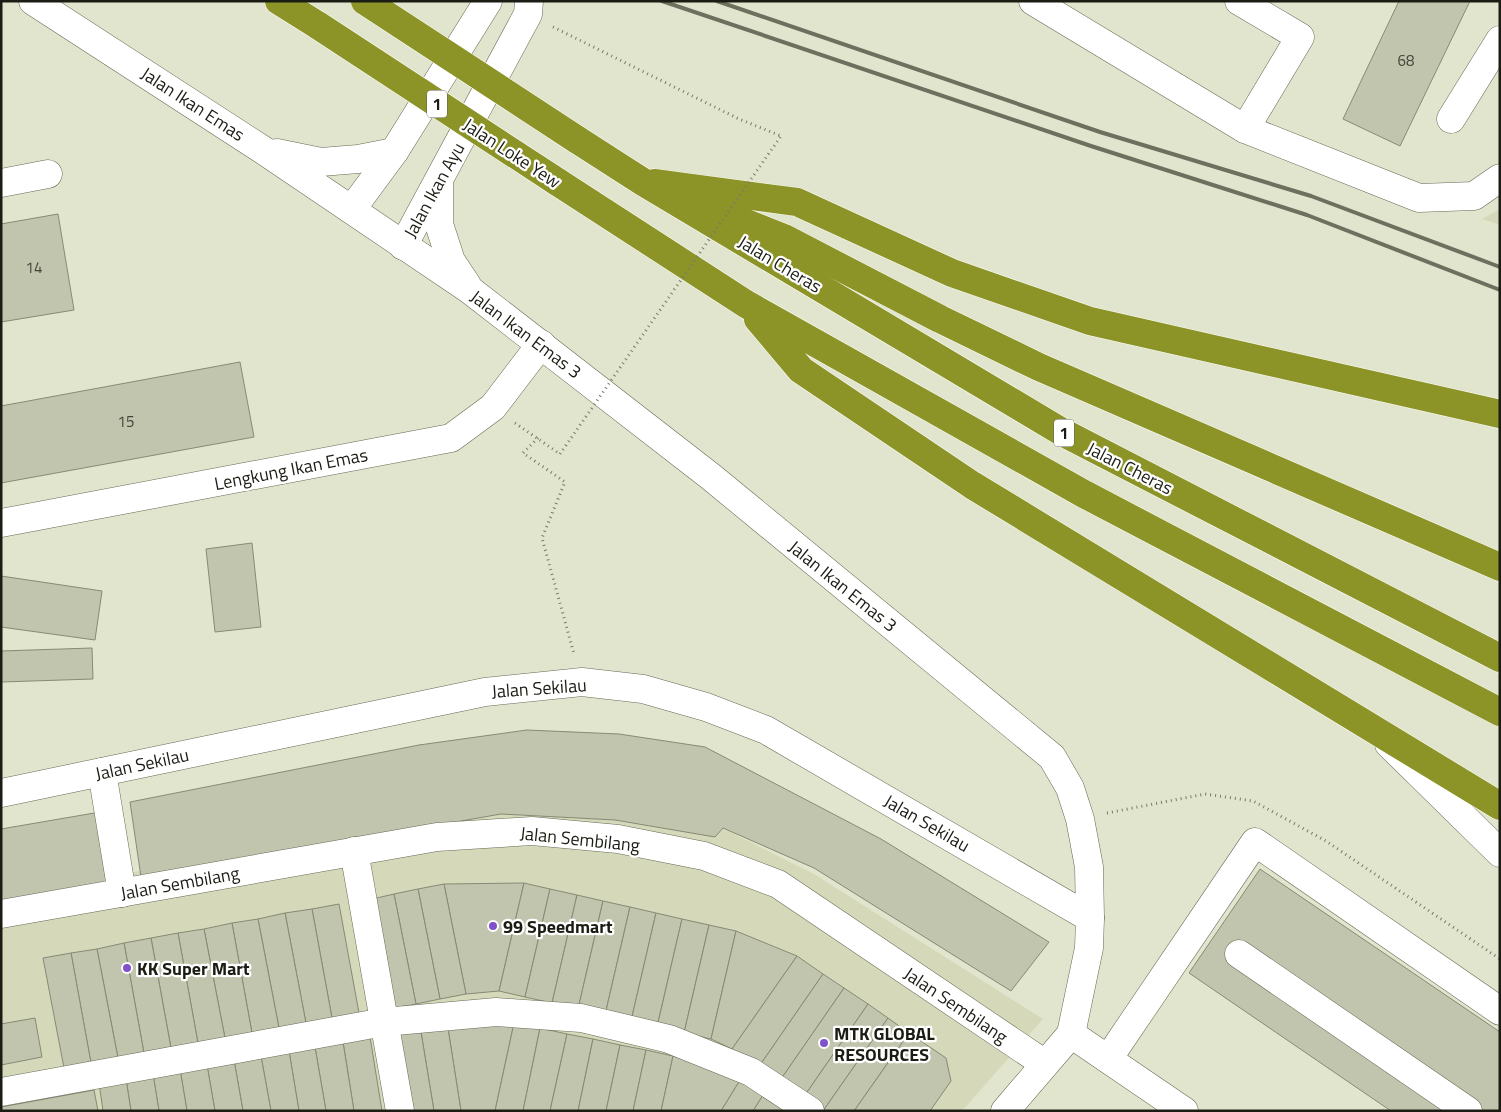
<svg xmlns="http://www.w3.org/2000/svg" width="1501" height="1112" font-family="'Titillium Web',sans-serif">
<rect width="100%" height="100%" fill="#e2e5cd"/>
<g fill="#d5d9ba">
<path d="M1500,209V225L1482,219Z"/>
<path d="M526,798L702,818L814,874L1043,1019L962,1111H1V897Z"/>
</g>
<g fill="#c1c5ad" stroke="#878a74">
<path d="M1399,1H1470L1400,146L1343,119Z"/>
<path d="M58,214L74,310L1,322V224Z"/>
<path d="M240,362L254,437L1,483V406Z"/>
<path d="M252,543L261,627L215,632L206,549Z"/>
<path d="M1,576L102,591L95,640L1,627Z"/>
<path d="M92,648L93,679L1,682V651Z"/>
<path d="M527,730L619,734L705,747L881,839L1049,942L1011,991L814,868L723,828L715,837L615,820L501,814L141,877L130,802L419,745Z"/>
<path d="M106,811L118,881L1,901V829Z"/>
<path d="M1260,869L1500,1032V1111H1391L1189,973Z"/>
<path d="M524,883L499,991L466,994L444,884Z"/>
<path d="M524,883L550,889L525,997L499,991Z"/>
<path d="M444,884L466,994L440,999L418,889Z"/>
<path d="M418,889L440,999L416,1004L394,894Z"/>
<path d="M550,889L577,895L552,1003L525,997Z"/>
<path d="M394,894L416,1004L390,1009L368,900Z"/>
<path d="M577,895L603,901L578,1009L552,1003Z"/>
<path d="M603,901L630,907L605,1015L578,1009Z"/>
<path d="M339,904L359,1013L332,1018L312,909Z"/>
<path d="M630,907L656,913L631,1021L605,1015Z"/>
<path d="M312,909L332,1018L306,1023L285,913Z"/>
<path d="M285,913L306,1023L279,1028L258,919Z"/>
<path d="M656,913L682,919L657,1027L631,1021Z"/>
<path d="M258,919L279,1028L252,1033L232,923Z"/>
<path d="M682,919L709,925L684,1033L657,1027Z"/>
<path d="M232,923L252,1033L225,1038L204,929Z"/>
<path d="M709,925L736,931L711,1039L684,1033Z"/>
<path d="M204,929L225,1038L198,1043L178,933Z"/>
<path d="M736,931L797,956L732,1049L711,1039Z"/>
<path d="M178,933L198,1043L171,1048L151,938Z"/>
<path d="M151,938L171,1048L144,1053L124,943Z"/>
<path d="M124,943L144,1053L118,1058L97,949Z"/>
<path d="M97,949L118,1058L91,1063L71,953Z"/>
<path d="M71,953L91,1063L64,1068L43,958Z"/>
<path d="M797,956L823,974L758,1068L732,1049Z"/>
<path d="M823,974L844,988L779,1082L758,1068Z"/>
<path d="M844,988L868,1004L803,1098L779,1082Z"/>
<path d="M868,1004L888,1018L823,1111L803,1098Z"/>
<path d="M35,1018L42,1057L1,1065V1024Z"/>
<path d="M888,1018L909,1033L854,1111H823Z"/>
<path d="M447,1022L514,1023L495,1111H461Z"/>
<path d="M447,1022L461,1111H434L420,1026Z"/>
<path d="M514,1023L540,1028L523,1111H495Z"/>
<path d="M420,1026L434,1111H407L394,1030Z"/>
<path d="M540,1028L567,1034L550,1111H523Z"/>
<path d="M909,1033L946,1058L951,1081L930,1111H854Z"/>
<path d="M567,1034L593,1039L578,1111H550Z"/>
<path d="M370,1037L382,1111H354L343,1042Z"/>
<path d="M593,1039L620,1045L606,1111H578Z"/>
<path d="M343,1042L354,1111H326L315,1047Z"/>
<path d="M620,1045L646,1050L633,1111H606Z"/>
<path d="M315,1047L326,1111H299L289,1051Z"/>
<path d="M646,1050L673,1056L661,1111H633Z"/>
<path d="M289,1051L299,1111H271L261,1056Z"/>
<path d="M261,1056L271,1111H243L234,1060Z"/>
<path d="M673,1056L742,1077L721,1111H661Z"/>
<path d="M234,1060L243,1111H215L207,1065Z"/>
<path d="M207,1065L215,1111H187L180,1069Z"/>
<path d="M180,1069L187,1111H159L153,1074Z"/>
<path d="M153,1074L159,1111H131L126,1079Z"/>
<path d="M742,1077L765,1092L753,1111H721Z"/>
<path d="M126,1079L131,1111H103L99,1083Z"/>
<path d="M94,1090L98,1111H1V1107Z"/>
<path d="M765,1092L785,1111H753Z"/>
</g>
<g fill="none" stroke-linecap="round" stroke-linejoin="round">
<defs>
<g id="minor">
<path d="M33,1L263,150L470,290L710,476L1052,757L1070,788L1080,819L1089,867L1090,918L1089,948L1071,1034L1005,1111"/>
<path d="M1033,1L1245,129L1419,198L1474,196L1500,178"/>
<path d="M1239,1L1300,37L1245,129"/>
<path d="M1451,119L1500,40"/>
<path d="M277,153L321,162L358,159L394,152"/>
<path d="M1,183L48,174"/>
<path d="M439,185V224L451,261L467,285"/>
<path d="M352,209L394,152L488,1"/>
<path d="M403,246L528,14L529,1"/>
<path d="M1,523L451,438L493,407L541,344"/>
<path d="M1389,744L1500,853"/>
<path d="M102,772L122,893"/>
<path d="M1,793L485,692L582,682L643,689L706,707L766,730L1090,918"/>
<path d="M354,851L400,1111"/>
<path d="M1,914L437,837L532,831L618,839L704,856L778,884L1045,1064"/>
<path d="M1239,954L1468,1111"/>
<path d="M1071,1034L1184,1111"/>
<path d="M1108,1059L1255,842L1500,1011"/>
<path d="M1,1092L384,1022L496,1012L581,1018L669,1039L751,1072L810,1111"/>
</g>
<g id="highway">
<path d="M279,1L319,26"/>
<path d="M576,139L643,182L1062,432L1500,658"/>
<path d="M556,181L746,304L1084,494L1500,712"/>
<path d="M654,183L797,202L952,273L1090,321L1500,414"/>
<path d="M718,212L784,238L940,319L1039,367L1500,567"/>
<path d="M758,319L801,370L972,485L1500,806"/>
</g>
</defs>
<use href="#minor" stroke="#666954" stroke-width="29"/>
<use href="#highway" stroke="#fff" stroke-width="29"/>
<g stroke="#787a6a" stroke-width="3" stroke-dasharray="1 4" stroke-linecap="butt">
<path d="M553,27L739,119L781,136"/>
<path d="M515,423L560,454"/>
<path d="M538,438L523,453L565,482L542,538L574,654"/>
<path d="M1107,813L1205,794L1253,801L1326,841L1500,959"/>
</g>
<use href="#minor" stroke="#fff" stroke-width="28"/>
<use href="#highway" stroke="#8c9427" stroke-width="28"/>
<g stroke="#6d6f5f" stroke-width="4">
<path d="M662,1L1091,146L1307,215L1500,290"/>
<path d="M717,1L1100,132L1311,196L1500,267"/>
</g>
<defs>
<g id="highway-bridge">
<path d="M365,1L576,139"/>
<path d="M319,26L556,181"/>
</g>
</defs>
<use href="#highway-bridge" stroke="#fff" stroke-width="29" stroke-linecap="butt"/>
<path stroke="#787a6a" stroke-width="3" stroke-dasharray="1 4" stroke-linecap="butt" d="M560,454L781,136"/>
<use href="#highway-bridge" stroke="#8c9427" stroke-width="28"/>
</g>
<g fill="#8051ca" stroke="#fff" stroke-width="2">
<circle cx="493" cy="926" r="5"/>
<circle cx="127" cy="968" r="5"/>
<circle cx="824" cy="1043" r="5"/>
</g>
<g text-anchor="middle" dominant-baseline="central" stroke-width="4.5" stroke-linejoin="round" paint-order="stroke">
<g font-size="15" fill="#44463a">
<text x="1406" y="60">68</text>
<text x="34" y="267">14</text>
<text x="126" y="421">15</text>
</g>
<g fill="#fff" stroke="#5f605a" stroke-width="1">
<rect x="427" y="90.5" width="20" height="27" rx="4"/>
<rect x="1054" y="419.5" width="20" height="27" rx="4"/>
</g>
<g font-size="16" font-weight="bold" fill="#1b1c13">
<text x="437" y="104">1</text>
<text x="1064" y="433">1</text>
</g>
<g font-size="18" fill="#1b1c13" stroke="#fff">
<text transform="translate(193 104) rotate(33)">Jalan Ikan Emas</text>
<text transform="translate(512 153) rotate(33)">Jalan Loke Yew</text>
<text transform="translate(434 190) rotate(-61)">Jalan Ikan Ayu</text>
<text transform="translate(780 264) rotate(31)">Jalan Cheras</text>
<text transform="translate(526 334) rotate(37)">Jalan Ikan Emas 3</text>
<text transform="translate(1130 468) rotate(27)">Jalan Cheras</text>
<text transform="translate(291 469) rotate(-11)">Lengkung Ikan Emas</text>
<text transform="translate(843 586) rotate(39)">Jalan Ikan Emas 3</text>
<text transform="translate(539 688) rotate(-4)">Jalan Sekilau</text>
<text transform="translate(142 764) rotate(-12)">Jalan Sekilau</text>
<text transform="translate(927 823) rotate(30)">Jalan Sekilau</text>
<text transform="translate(580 839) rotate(6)">Jalan Sembilang</text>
<text transform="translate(180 883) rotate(-10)">Jalan Sembilang</text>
<text transform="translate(956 1005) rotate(34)">Jalan Sembilang</text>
</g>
<g font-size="18" font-weight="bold" fill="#1b1c13" stroke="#fff" text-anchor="start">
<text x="503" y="926">99 Speedmart</text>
<text x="137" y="968">KK Super Mart</text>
<text x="834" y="1033">MTK GLOBAL<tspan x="834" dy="21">RESOURCES</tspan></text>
</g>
</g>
<rect width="1501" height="1112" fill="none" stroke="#1b1c13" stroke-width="5"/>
</svg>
